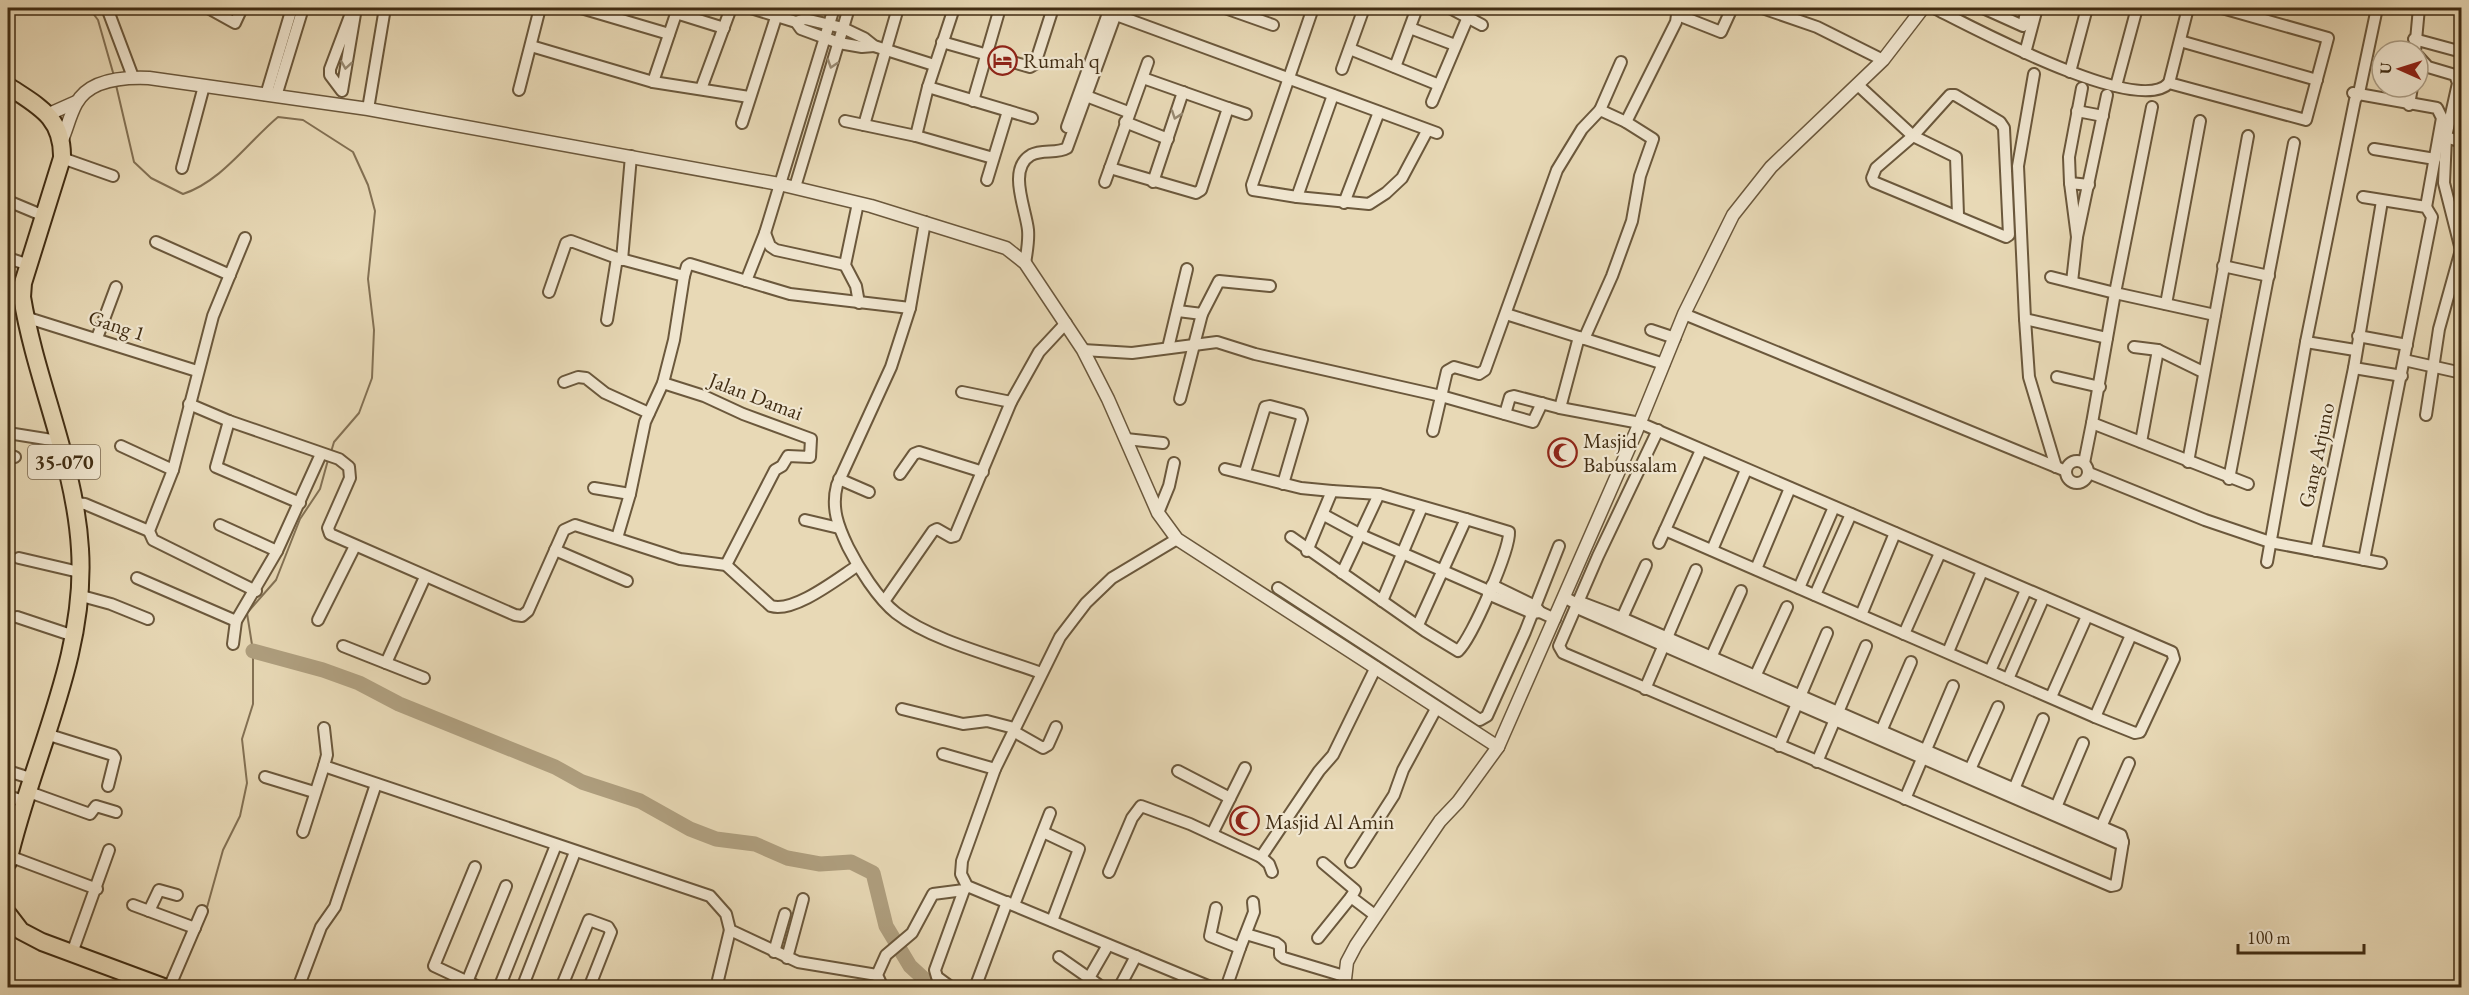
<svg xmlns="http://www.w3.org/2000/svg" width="2469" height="995" font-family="'EB Garamond',serif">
<rect width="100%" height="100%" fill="#e8d9b6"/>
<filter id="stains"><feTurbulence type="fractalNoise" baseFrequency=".00333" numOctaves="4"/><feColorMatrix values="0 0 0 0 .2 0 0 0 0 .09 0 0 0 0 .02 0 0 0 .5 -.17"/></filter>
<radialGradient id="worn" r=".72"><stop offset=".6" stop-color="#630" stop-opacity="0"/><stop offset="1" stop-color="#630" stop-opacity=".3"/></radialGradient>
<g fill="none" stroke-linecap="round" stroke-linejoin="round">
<g stroke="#837154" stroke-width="2">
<path d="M89,8L98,20L114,76"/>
<path d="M116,85L134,162L151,178L183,194C222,181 247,143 278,117L303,120L353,152L368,185L375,211L368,279L374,330L372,378L359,413L334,442L331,452"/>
<path d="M206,911L223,850L240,816L247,783L242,739L253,704V651L247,613L276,580L300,519L320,489L328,460"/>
</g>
<path stroke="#af9f7f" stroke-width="15" d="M253,651L323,670L359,683L399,704L555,767L582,782L640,801L690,829L716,839L755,844L787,858L820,864L851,862L873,873L886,926L910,966L934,988"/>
<defs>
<g id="minor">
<path d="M107,8L133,77"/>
<path d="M208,8L235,23L242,8"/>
<path d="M353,8L330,69V75L342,91L356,8"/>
<path d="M581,8L669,34"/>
<path d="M751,8L796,22L801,29L839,43L862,47L874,46"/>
<path d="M1225,8L1273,25"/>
<path d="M1313,8L1252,185L1253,190L1297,197L1369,204L1386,193L1402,178L1427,131"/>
<path d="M1450,8L1482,25"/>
<path d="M1762,8L1817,27L1883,60"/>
<path d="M1934,8C1970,26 2138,117 2169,83L2306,120L2328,38L2222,8"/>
<path d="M1983,8L2023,26L2027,8"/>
<path d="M2456,8L2462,9"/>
<path d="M1108,12L1437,133"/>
<path d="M676,13L724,28"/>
<path d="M1678,15L1721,32L1732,8"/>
<path d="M796,22L805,19L843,28L864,38L874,46L934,65"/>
<path d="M1410,28L1455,45"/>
<path d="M2414,39L2462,52"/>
<path d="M2180,41L2317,80"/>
<path d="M942,42L1030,67L1035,64L1053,8"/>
<path d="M531,46L653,82L749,97"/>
<path d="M1350,49L1439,85"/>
<path d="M2415,51L2419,8"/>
<path d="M2025,53L2037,8"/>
<path d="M2418,56L2428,67L2455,75L2458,83L2446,137L2444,183L2461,250L2439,329L2426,415"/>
<path d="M1395,67L1417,8"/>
<path d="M1342,69L1364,8"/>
<path d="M2070,72L2087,8"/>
<path d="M2034,74L2018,166L2025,319L2029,377L2056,467"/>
<path d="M653,82L678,8"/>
<path d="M2169,83L2188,8"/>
<path d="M1859,86L1913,136L1956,157L1958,215"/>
<path d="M2116,86L2137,8"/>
<path d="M928,87L1032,118"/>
<path d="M701,89L731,8"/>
<path d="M519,90L540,8"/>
<path d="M2353,93L2437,108L2442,118L2426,207"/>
<path d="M1081,94L1128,112"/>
<path d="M266,95L292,8"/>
<path d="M1950,95H1955L2000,122L2004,128L2009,235L2006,237L1874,182L1872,178L1876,168L1913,136Z"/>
<path d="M276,96L303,8"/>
<path d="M973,101L1000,8"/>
<path d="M1432,102L1468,17"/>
<path d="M2409,105L2412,87"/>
<path d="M2152,107L2115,293L2215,315"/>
<path d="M1228,108L1246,114"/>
<path d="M368,109L385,8"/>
<path d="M1600,110L1621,62"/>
<path d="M2077,111L2103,116"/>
<path d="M845,121L916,136L993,158"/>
<path d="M1125,122L1168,139"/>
<path d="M742,123L779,8"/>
<path d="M864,125L898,8"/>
<path d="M1067,127L1110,8"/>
<path d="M916,136L928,87L954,8"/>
<path d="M2446,137L2462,142"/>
<path d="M2374,149L2435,159"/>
<path d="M62,158L113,176"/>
<path d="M182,168L204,86"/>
<path d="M1110,168L1196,193L1201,190L1228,108L1143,78"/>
<path d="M987,180L1008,111"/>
<path d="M1105,182L1148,62"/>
<path d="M1153,182L1183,92"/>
<path d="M2070,183L2069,157L2082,88"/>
<path d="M795,187L849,8"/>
<path d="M1297,197L1333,95"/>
<path d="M2363,197L2426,207L2432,217L2364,560"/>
<path d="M8,201L44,216"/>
<path d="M858,203L845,265L856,286L859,303"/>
<path d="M1344,203L1379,112"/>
<path d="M925,222L910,308L891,367L837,485C831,508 838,526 848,547C858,567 878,599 896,613C932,641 998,657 1041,673"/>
<path d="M765,233L770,246L776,250L845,265"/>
<path d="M2077,237L2107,95"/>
<path d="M245,238L213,316L173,470L149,531L153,540L256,591"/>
<path d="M156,242L230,275"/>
<path d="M8,258L29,265"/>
<path d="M622,260L631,156"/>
<path d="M1025,263C1027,252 1029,241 1028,230C1026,209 1007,169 1031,155C1042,149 1057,154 1067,148L1118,8"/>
<path d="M2223,266L2269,276"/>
<path d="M2051,277L2115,293L2092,423L2248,484"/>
<path d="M746,281L765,233L834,8"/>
<path d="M2072,282L2077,237L2070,183L2089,185"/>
<path d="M549,292L566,243L571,241L617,258L684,276L687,266L690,264L790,294L910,308"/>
<path d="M8,293L22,297"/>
<path d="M2166,304L2200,121"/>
<path d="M1178,311L1202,314L1219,281L1270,286"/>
<path d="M1506,314L1664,364"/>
<path d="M1684,314L2066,471"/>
<path d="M25,317L197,371"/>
<path d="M2025,319L2107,338"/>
<path d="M607,320L617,258"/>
<path d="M1651,330L1675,338"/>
<path d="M2358,336L2407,345"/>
<path d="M97,338L116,287"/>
<path d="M1584,339L1612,276L1632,221L1640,176L1653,139L1626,122"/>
<path d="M2306,342L2355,350"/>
<path d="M2134,347L2158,350L2203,372"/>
<path d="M1168,348L1187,269"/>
<path d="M1083,350L1132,353L1217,342L1255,354L1441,396L1533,422L1542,403"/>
<path d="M2404,360L2462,373"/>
<path d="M2354,368L2402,376"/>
<path d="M2057,377L2100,387"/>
<path d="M564,382L578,377L586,378L605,393L649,413"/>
<path d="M663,383L704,396L743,414L811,439L810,457L788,456L782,466L775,470L726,565"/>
<path d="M962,392L1011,402"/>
<path d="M1180,399L1202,314"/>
<path d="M189,404L229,421L339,459L349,467L350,478L328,528L330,534L515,615L522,616L528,611L564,530L575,525L680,559L726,565L771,606C794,613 837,579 857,566"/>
<path d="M1560,408L1579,337"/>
<path d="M1505,414L1510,397L1514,396L1560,408L1640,423L2172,652L2174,659L2140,732L2135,733L2095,717L1665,530L1701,450"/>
<path d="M229,421L216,467L300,503"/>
<path d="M1658,430L1598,556L1559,646L1563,653L2111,886L2116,885L2123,842"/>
<path d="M1433,431L1447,371L1454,367L1479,374L1485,370L1557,170L1582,129L1600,110L1626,122L1676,22L1678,8"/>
<path d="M8,433L58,441"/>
<path d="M1126,439L1163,443"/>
<path d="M2141,442L2158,350"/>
<path d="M121,446L173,470"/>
<path d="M8,455L15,457"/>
<circle cx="2077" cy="472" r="11"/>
<path d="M2188,462L2248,136"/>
<path d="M2084,463L2092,423"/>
<path d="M1225,469L1301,488L1332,491"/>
<path d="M1245,472L1265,407L1270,406L1300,414L1302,419L1283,484"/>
<path d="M2089,473L2205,520L2270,542L2381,563"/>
<path d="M900,474L914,454L919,452L983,472"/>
<path d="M839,479L869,492"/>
<path d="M2229,479L2294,143"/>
<path d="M594,488L630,494"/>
<path d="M75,503L85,504L149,531"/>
<path d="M1158,513L1169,486L1174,463"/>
<path d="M1324,515L1361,535L1489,591"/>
<path d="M805,520L839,528"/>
<path d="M220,525L277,551"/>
<path d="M1291,537L1425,631L1458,651C1472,638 1510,550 1509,532L1466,519L1418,625"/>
<path d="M617,538L630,494L645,422L663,383L674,340L684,276"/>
<path d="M1177,539L1112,578L1086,603L1060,637L995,769L962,861L961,874L967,886L1213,988"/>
<path d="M1659,543L1665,530"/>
<path d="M555,550L627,581"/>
<path d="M1712,550L1746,470"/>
<path d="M1307,551L1332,491L1379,494L1466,519"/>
<path d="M2316,551L2354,368L2382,201"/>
<path d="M19,558L79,572"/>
<path d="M2267,562L2306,342L2355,100L2359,93L2377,8"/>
<path d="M1756,569L1790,488"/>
<path d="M1342,573L1379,494"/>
<path d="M137,578L236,621"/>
<path d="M1492,585L1535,606L1540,612L1555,619"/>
<path d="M1278,588L1480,720L1487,716L1525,632L1559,546"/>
<path d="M1799,588L1834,507"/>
<path d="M1488,594L1532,613L1540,612"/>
<path d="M78,595L111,604L148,619"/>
<path d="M1815,595L1851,514"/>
<path d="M1564,597L1575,603L1577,608L2118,843L2123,842L2121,835L2056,807L1622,618L1580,602L1575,603"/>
<path d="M885,600L933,531L937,529L951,537L955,536L1011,402L1039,352L1066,323"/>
<path d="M1382,601L1422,507"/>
<path d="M1861,615L1895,533"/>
<path d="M17,617L74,636"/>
<path d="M1622,618L1646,565"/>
<path d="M318,620L355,546"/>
<path d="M1904,634L1940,553"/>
<path d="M233,644L236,621L277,551L321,454"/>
<path d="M343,646L386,663L425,577"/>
<path d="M1948,652L1982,571"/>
<path d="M1709,662L1741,591"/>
<path d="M386,663L424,678"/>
<path d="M1990,671L2026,590"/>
<path d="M2008,679L2044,597"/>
<path d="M1753,681L1787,607"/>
<path d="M1645,689L1696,570"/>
<path d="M2051,697L2087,616"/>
<path d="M902,709L963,724L987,721L1014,728"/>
<path d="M2095,717L2131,635"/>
<path d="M324,728L327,755L324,766L710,896L726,914L730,930L798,962L877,975"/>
<path d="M1013,731L1043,748L1048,745L1056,727"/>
<path d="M46,734L113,755L115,758L108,786"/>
<path d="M1879,736L1911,662"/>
<path d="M1779,746L1827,633"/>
<path d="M943,754L995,769"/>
<path d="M1817,762L1866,646"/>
<path d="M8,771L33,779"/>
<path d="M1178,771L1230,798"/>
<path d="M1968,774L1998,707"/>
<path d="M265,777L314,792"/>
<path d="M29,792L90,814L96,806L116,812"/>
<path d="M2012,794L2043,719"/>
<path d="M8,796L26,802"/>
<path d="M1905,799L1953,686"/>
<path d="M2054,812L2083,743"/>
<path d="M2101,827L2129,763"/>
<path d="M303,832L324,766"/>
<path d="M1043,832L1079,849L1052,921"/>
<path d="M1212,834L1245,768"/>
<path d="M9,856L97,889"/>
<path d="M1261,857L1269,864L1272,872"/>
<path d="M1351,862L1394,795L1403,770L1437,707"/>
<path d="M1323,863L1355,890L1351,897L1376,916"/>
<path d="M475,867L434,966L481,988"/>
<path d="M1109,872L1132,818L1141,806L1190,824L1261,857L1319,771L1333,755L1376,667"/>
<path d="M133,905L195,928"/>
<path d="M1014,905L1050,813"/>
<path d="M1216,908L1210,936L1240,948L1254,912L1253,902"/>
<path d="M149,911L159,890L177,895"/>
<path d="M1246,934L1276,943L1280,946V955L1284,958L1344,976"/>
<path d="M1318,938L1351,897"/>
<path d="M774,952L785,914"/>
<path d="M72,953L109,850"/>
<path d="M1059,957L1089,978L1108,945"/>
<path d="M787,958L803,899"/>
<path d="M1089,978L1103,988"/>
<path d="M718,980L730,930"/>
<path d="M467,982L506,886"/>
<path d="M169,988L202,911"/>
<path d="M298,988L321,927L335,907L376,784"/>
<path d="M499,988L556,845"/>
<path d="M522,988L575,852"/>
<path d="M561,988L589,920L608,927L611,932L589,988"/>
<path d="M883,988L877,975L886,955L912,933L933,894L964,890L967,886"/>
<path d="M952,988L937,977L935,970L964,890"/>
<path d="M975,988L1007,902"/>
<path d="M1119,988L1136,956"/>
<path d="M1226,988L1240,948"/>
</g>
<g id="tertiary">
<path d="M49,114L76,102"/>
<path d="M62,140C67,128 70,115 76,104C89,79 125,77 149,78L368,109L779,184L871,206L1006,248L1025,263L1083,350L1108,399L1158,513L1177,539L1498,747"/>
<path d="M1344,988L1347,962L1356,945L1440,821L1458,802L1498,747L1636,432L1684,314L1733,215L1771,167L1883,60L1923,8"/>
</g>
<g id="primary">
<path d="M8,86C38,106 63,117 62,158L23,283L22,297C36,382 75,463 80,549C87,658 31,759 8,862"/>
<path d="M8,914L21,931L42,942L166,988"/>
</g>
</defs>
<use href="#minor" stroke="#6b583c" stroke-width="14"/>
<use href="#tertiary" stroke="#6b583c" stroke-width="15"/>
<use href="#primary" stroke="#412d13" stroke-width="20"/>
<use href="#minor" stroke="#f0e6d0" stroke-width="10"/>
<use href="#tertiary" stroke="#f0e6d0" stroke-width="12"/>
<use href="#primary" stroke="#e8d9b6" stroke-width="16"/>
</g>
<defs><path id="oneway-chevron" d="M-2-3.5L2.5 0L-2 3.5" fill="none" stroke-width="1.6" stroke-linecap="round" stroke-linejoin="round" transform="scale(1.5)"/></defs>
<g stroke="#988a72">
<use href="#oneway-chevron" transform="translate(832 64) rotate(108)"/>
<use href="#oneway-chevron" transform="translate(346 65) rotate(99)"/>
<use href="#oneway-chevron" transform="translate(1176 115) rotate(109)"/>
</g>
<defs>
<symbol id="hotel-ring" viewBox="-11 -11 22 22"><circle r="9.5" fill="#f0e6d0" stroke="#8f2418" stroke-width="1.5"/><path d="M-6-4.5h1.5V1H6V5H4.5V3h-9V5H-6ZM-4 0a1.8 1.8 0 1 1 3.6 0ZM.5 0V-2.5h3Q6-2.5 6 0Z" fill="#8f2418"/></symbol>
<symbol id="mosque-ring" viewBox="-11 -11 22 22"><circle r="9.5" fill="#f0e6d0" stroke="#8f2418" stroke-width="1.5"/><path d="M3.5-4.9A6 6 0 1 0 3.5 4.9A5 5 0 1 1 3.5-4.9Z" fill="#8f2418"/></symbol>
</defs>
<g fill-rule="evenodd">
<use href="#hotel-ring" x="986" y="44" width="33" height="33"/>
<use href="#mosque-ring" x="1546" y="436" width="33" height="33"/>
<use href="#mosque-ring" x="1228" y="804" width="33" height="33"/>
</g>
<g text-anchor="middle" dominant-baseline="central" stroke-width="4.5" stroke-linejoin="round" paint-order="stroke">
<rect fill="#f0e6d0" stroke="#76644c" stroke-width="1.5" x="28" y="445" width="72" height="34" rx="4.5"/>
<g font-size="20" font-weight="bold" fill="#412d13">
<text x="64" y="462">35-070</text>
</g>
<g font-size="21" fill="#412d13" stroke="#f0e6d0" text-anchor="start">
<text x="1023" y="60">Rumah q</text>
<text x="1583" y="440">Masjid<tspan x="1583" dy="24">Babussalam</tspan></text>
<text x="1265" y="821">Masjid Al Amin</text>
</g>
<g font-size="21" fill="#412d13" stroke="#f0e6d0">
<text transform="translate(117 325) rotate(18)">Gang 1</text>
<text transform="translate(756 396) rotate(21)">Jalan Damai</text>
<text transform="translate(2316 455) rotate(-78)">Gang Arjuno</text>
</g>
</g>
<rect width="2469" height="995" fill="none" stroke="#e8d9b6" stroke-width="30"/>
<rect x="9" y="9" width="2451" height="977" fill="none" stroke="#412d13" stroke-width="3"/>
<rect x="15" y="15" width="2439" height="965" fill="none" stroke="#412d13" stroke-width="1.5"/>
<g transform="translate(2400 69) rotate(273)"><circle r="28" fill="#f0e6d0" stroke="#aa9c84" stroke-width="1.5"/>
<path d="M0-4.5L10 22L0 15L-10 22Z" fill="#8f2418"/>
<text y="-9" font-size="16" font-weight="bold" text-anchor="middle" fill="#412d13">U</text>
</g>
<path d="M2238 944v9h126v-9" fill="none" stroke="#412d13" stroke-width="3"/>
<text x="2247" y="944" font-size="18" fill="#412d13" stroke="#f0e6d0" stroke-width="4.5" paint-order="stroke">100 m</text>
<rect width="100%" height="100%" filter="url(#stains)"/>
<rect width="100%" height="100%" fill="url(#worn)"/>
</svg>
